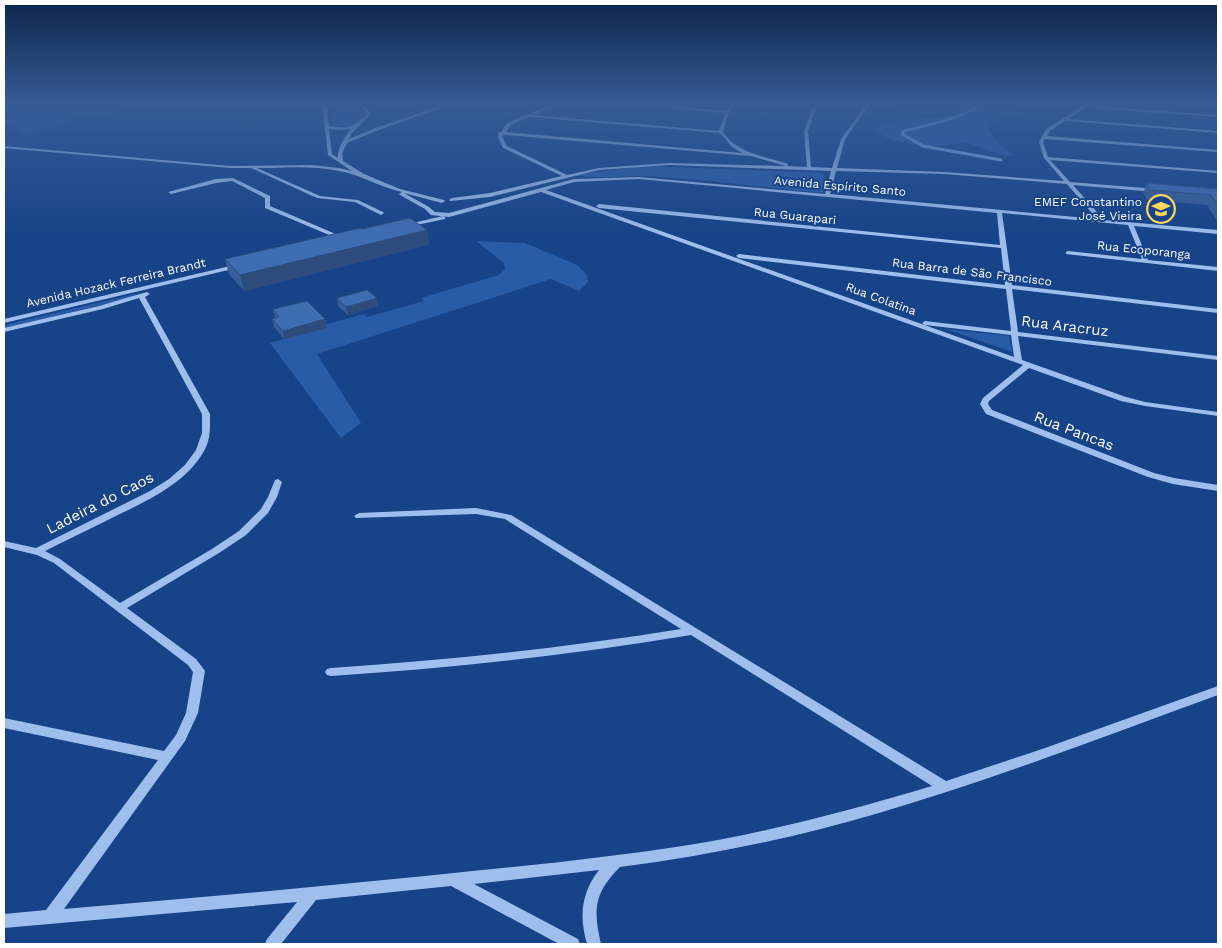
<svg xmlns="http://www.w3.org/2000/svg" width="1222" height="948" font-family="'Work Sans',sans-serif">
<rect width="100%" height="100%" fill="#174388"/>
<g fill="#295ca7">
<path d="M4,103H131L103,116L78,113L63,124L43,130L24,133L17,130L14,126L4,124Z"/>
<path d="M885,103H947L944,114L882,109Z"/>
<path d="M967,103H1017L1007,117L992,122L988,130L998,143L1015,155L1006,156L967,143L925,147L892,140L872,130L892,122L950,115Z"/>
<path d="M351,104L362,107C370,125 345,128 333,127L332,108Z"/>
<path d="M645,166L824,173L823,193C765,187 708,180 650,176C625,175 598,180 573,175Z"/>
<path d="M476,241L525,243L577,265L587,275L588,282L579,291L551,279L317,354L361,423L341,438L270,343L326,328L324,325L364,314L367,317L424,301L421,298L499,275L505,269L504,263Z"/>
<path d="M135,294L137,296L4,329V325Z"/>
<path d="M946,329L1009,336L1012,352Z"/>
</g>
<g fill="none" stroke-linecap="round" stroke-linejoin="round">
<path stroke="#90b8f1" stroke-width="3" d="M986,103C960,118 933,124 904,131L902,134L923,146L1001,160"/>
<g fill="#9ebeee" fill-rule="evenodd">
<path d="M322,103H326V105C340,102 365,98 371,114L352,133L349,139L375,128L449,103H456L379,130L347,143L342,153L343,161L364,174L400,189L444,200L445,201L442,203L404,193L429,207L435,212L449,213L574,179L639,177L825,194L831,171L669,165L599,170L490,197L450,201L449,200L452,198L490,193L562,176L503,148L498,137L499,132H501L507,123L556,103H562L534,115L719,131L725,113L620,103H640L726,111L731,103H735L729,112L723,132C738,154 764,156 788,164V165L786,166L807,167L804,131L814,103H818L808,131L811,167L832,168L841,139L867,103H871L845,139L837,168L944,172L1064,181L1044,158L1039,142L1046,129L1084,105L1076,103H1092L1091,104L1105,107L1218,115V117L1105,109L1088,106L1068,119L1218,131V133L1065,121L1050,131L1047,136L1218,150V152L1045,139L1043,142L1048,157L1218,171V173L1050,160L1070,182L1157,189L1158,190L1155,192L1073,185L1104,220L1218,230V234L1134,226L1148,260L1218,267V271L1066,254V252L1068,251L1142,259L1128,225L1002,213L1012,285L1218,309V313L1012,289L1018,332L1218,356V360L1018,336L1022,360L1126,397L1145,402L1218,412V416L1145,406L1121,401L1029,368L989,401L988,404L992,410L1154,473L1174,478L1218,485V491L1173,484L1148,477L986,414L980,404L983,398L1023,365L541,192L449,217L431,215L425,209L400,195L399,194L402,192C380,187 361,175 339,171C312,165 284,168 257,168L320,196L358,200L383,212L384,213L381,215L355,202L317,198L251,168H230L4,148V146L230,166L312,165L339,168L352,171L328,155ZM337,105C347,105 362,102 367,114C351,128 350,129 329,126L327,108ZM529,117L720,133L732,147L742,153L506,132L511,125ZM329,129L342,130L351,129C345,136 337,149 338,158L332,154ZM504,135L751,156L786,166L669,163L599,168L567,175L507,146L502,137ZM836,171L944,174L1067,184L1097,219L830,194ZM639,179L997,213L1000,245L599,204L596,206L599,208L1001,248L1005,285L739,254L736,256L739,258L1006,289L1011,331L925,321L922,323L925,325L1011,335L1014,357L546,190L574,182Z"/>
<path d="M233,178L270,196V206L338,235L345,240L340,241L334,237L265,208V198L232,181L216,183L171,194L168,192L216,179Z"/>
<path d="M443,216L445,217V219L407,227L404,225Z"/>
<path d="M239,264L241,265V267L4,323V319Z"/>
<path d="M147,292L150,294L145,297L210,414C210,427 211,439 204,451C184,487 139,504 104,522C85,531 65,541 45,551L60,559L120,603L212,549L239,531L261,509L268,497L275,480L278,479L282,482L277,497L268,513L246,535L219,553L127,608L196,659L205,671L198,713L185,741L64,909C184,899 305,888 425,876C523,866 621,857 718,840C791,826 862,807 932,786L691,635C572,655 452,668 331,676L327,675L325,672L327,669L331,668C448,660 565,648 681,629L505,519L476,514L356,518L354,516L359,513L476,508L511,515L946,781L1045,748L1218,686V695C1106,736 994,779 879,813C794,838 707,856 620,867C594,893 593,910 601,944H587C579,917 581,893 599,870L474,884L578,939L580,944H559L451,886L316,900L281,944H265L267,939L297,902L4,928V914L46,910L158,760L4,728V718L164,751L176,735L186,713L193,672L188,665L54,563L37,555L4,547V541L36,548L150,491L169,479L185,465L196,450L202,433V414L139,298L103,309L4,332V328L99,306Z"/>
</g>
</g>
<g fill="#365e99">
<path d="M362,105L363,111L360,115H336L335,109Z"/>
<path d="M1147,183L1218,189V222L1207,205L1147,200L1143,193Z"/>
<path d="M362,229L427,230L429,245L244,291L229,274L225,259Z"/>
<path d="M337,298H377L378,306L348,315L338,306Z"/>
<path d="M273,309L325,319L327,328L284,339L274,327L272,319L275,318Z"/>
</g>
<g fill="#2c4c7d">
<path d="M362,105L363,111L360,115L359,109Z"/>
<path d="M427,230L429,245L244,291L240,275Z"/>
<path d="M377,298L378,306L348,315L346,307Z"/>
<path d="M325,319L327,328L284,339L283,331Z"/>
</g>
<g fill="#3f6db2" stroke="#2c4c7d">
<path d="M338,105H362L359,109H335Z"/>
<path d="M1147,183L1218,189V205L1211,195L1150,190Z"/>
<path d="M410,218L427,230L240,275L225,259L360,228L362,229Z"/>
<path d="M367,290L377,298L346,307L337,298Z"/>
<path d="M307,301L325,319L283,331L272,319L279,317L273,309Z"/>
</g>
<linearGradient id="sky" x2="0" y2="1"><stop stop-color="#0d254b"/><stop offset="0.44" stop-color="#365b96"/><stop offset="1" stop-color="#365b96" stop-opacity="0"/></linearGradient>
<rect width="1222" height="236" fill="url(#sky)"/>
<defs>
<symbol id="school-ring" viewBox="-11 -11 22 22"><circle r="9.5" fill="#174388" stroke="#ffd75b" stroke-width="1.5"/><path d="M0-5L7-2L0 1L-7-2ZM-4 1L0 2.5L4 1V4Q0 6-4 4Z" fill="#ffd75b"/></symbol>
</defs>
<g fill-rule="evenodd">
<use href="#school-ring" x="1145" y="193" width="32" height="32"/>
</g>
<g text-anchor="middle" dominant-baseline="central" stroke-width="4" stroke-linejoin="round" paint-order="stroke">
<g font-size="12" fill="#fff" stroke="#174388">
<text transform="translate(840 186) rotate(5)">Avenida Espírito Santo</text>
<text transform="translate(795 216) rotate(6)">Rua Guarapari</text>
<text transform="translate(1144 250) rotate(6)">Rua Ecoporanga</text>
<text transform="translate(972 272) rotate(7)">Rua Barra de São Francisco</text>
<text transform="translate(116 283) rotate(-13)">Avenida Hozack Ferreira Brandt</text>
<text transform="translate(881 299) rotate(20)">Rua Colatina</text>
</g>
<g font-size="12" fill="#fff" stroke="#174388" text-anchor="end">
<text x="1142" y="202">EMEF Constantino<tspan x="1142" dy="14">José Vieira</tspan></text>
</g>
<g font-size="15" fill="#fff" stroke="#174388">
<text transform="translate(1065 326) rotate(7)">Rua Aracruz</text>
<text transform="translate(1074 431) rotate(21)">Rua Pancas</text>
<text transform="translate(100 503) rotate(-27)">Ladeira do Caos</text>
</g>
</g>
<rect width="1222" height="948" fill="none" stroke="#ffffff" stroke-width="10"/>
</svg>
